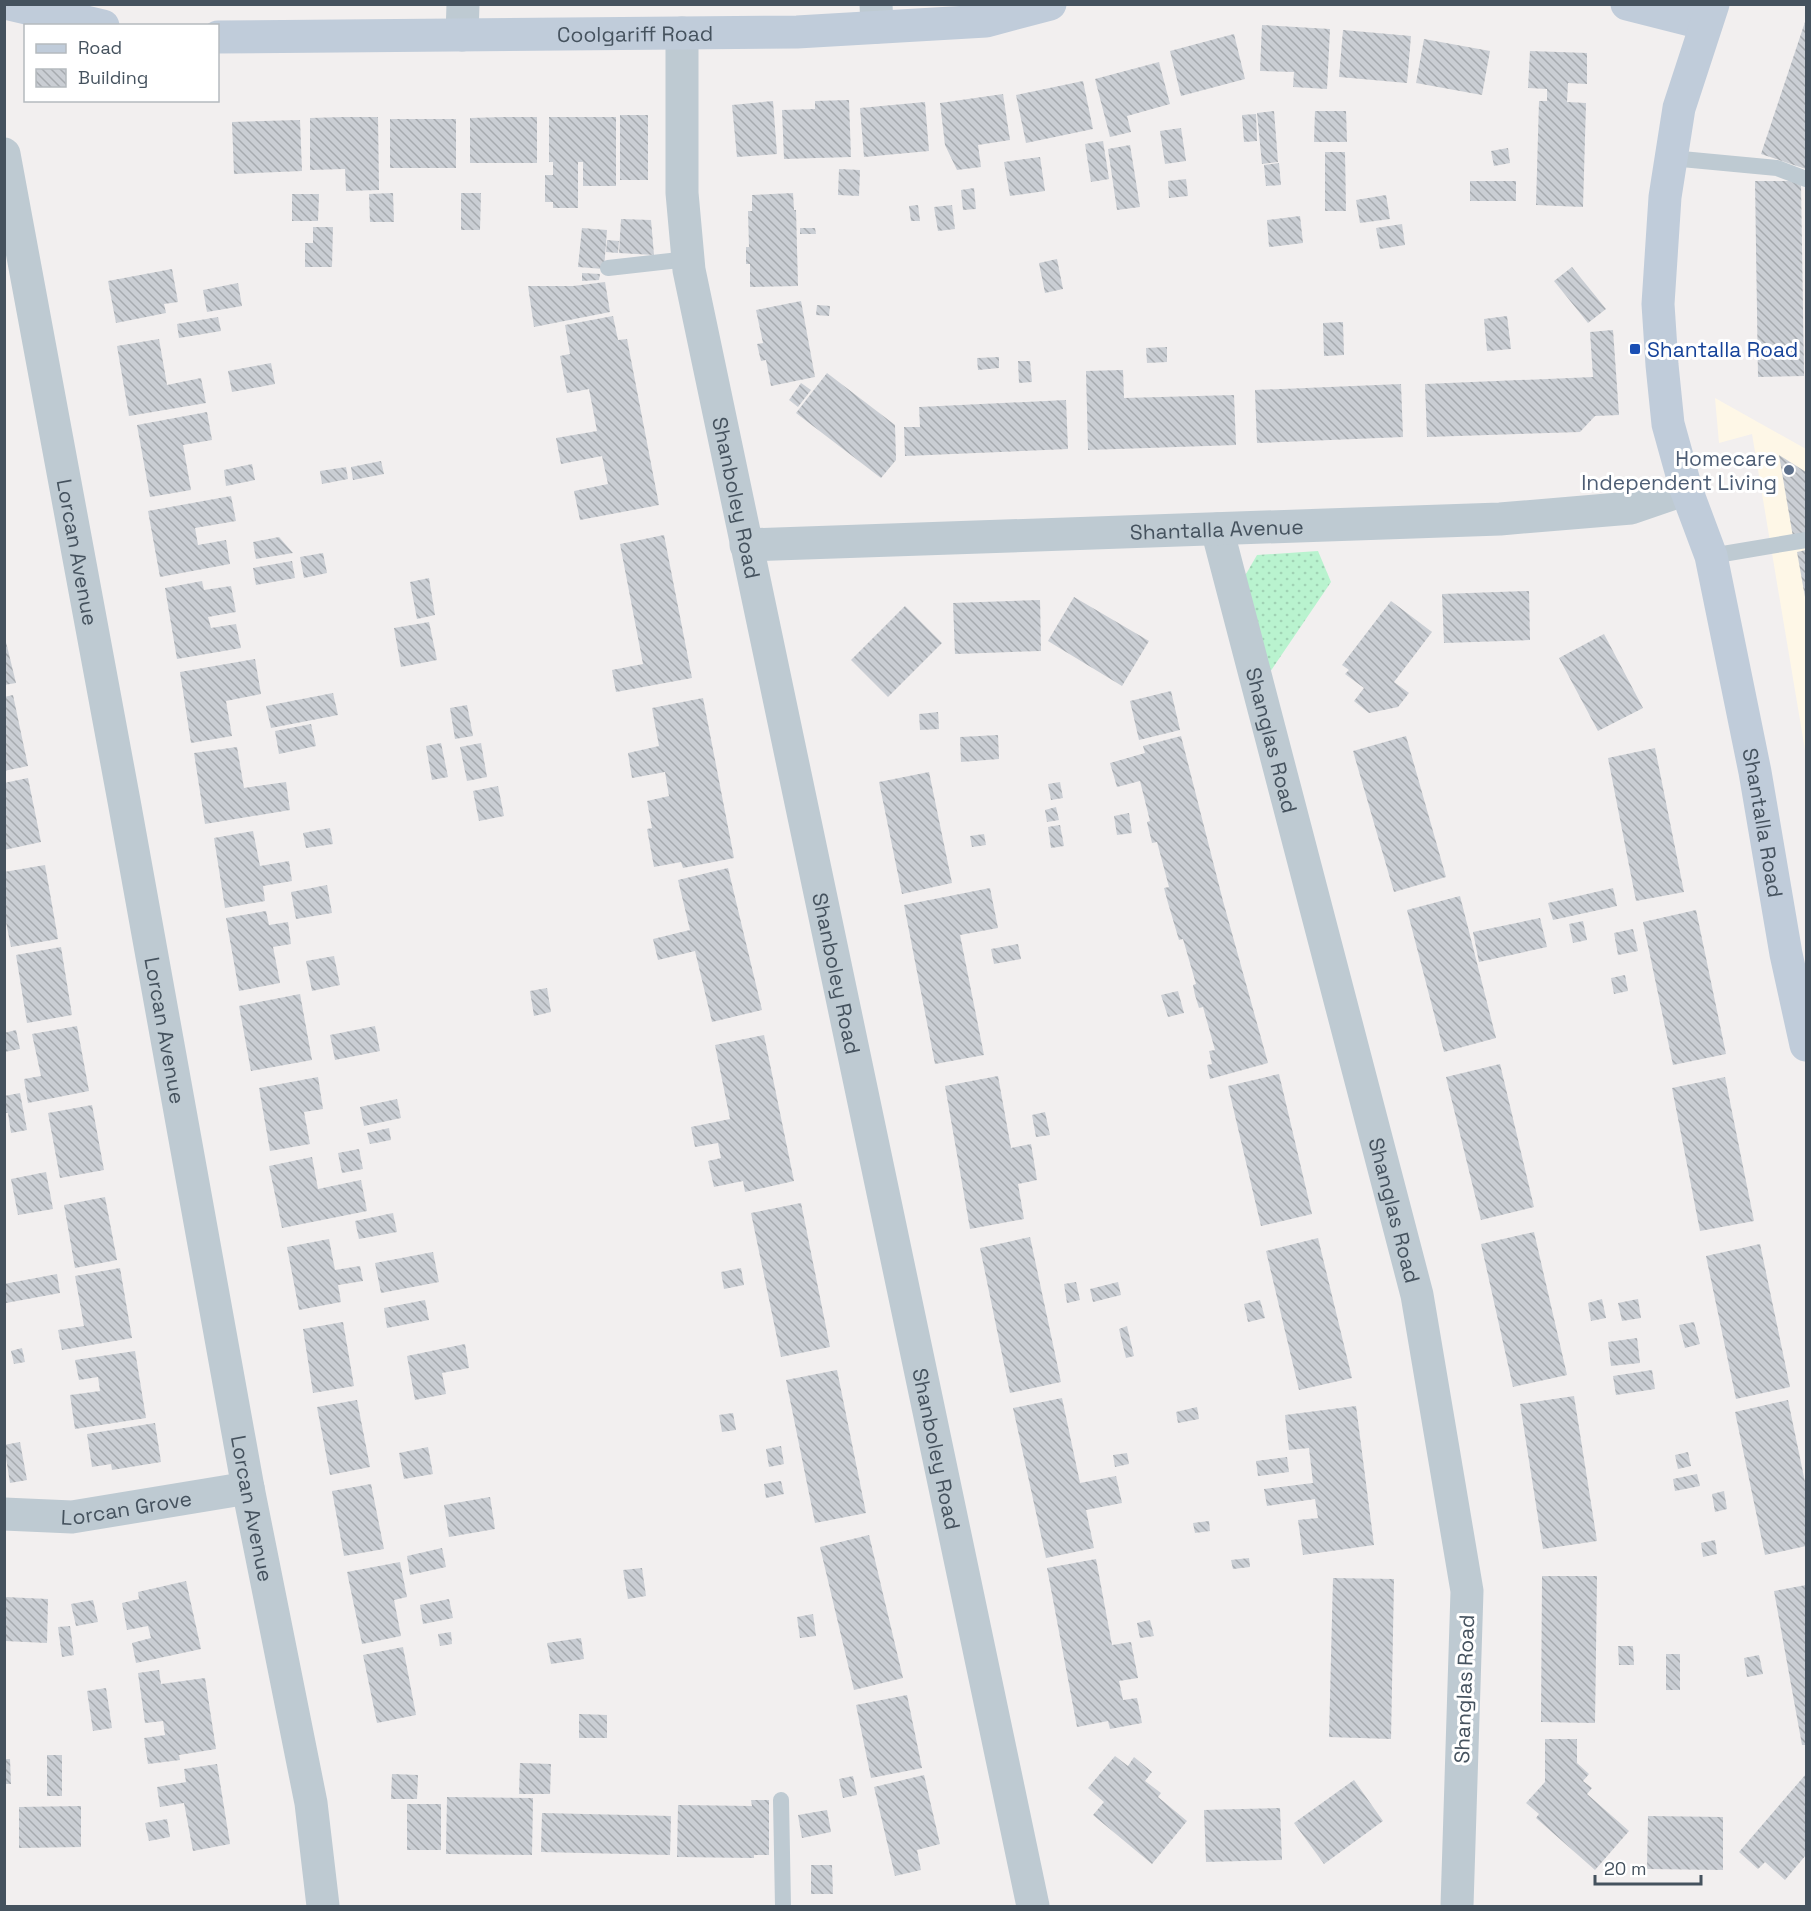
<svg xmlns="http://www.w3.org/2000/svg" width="1811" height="1911" font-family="'Space Grotesk',sans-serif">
<defs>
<pattern id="grass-dots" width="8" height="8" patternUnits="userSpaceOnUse" patternTransform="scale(1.5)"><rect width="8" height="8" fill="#b9f3cf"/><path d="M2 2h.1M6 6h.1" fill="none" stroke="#a0d2b4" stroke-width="1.8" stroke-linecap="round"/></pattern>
<pattern id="building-back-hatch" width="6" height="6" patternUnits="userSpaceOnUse" patternTransform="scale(1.5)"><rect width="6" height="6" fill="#caced4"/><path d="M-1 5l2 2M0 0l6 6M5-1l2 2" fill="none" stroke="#a6aaaf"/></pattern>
</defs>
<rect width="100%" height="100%" fill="#f2efef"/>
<path fill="#fef7e7" d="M1715,398L1806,449V756L1752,434L1719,443Z"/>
<path fill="url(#grass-dots)" d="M1318,551L1331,582L1266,678L1242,581L1257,555Z"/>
<g fill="url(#building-back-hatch)">
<path d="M1806,19V169L1761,154Z"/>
<path d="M1262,25L1330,29L1327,89L1293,87L1294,72L1260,71Z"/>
<path d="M1343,30L1411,36L1407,83L1339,77Z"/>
<path d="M1234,34L1245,79L1181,96L1170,51Z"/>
<path d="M1424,39L1490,51L1482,95L1416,83Z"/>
<path d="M1530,51L1587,53V84L1568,83L1567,102L1586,103L1583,207L1536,205L1539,101H1547V89L1528,88Z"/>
<path d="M1159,62L1170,104L1127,116L1131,132L1110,137L1095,79Z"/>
<path d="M1083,81L1093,129L1026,143L1016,95Z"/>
<path d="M1003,94L1010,140L978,145L981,167L957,170L945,145L940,103Z"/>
<path d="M849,100L851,157L784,159L782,110L815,109V101Z"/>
<path d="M773,101L777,154L737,157L732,105Z"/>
<path d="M925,102L929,151L864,157L860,108Z"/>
<path d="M1274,111L1278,162L1262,164L1257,113Z"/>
<path d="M1315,111H1346L1347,142H1314Z"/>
<path d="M1256,114L1257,141L1244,142L1242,115Z"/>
<rect x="620" y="115" width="28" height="65"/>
<path d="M344,117H378L379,190L346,191L345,169L310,170V118Z"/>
<path d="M504,117H537V163H470V118Z"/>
<path d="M549,117H616V186H583V162H578V208H553V202H545V175H553V162H549Z"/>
<rect x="390" y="119" width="66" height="49"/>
<path d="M300,120L302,171L234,174L232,122Z"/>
<path d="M1181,128L1186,161L1165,164L1160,131Z"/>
<path d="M1103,141L1109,179L1091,182L1085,144Z"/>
<path d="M1130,145L1140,207L1117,210L1108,149Z"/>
<path d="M1508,148L1510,163L1494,166L1491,151Z"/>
<path d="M1325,152H1345L1346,211H1325Z"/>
<path d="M1040,157L1045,191L1010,196L1004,162Z"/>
<path d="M1279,163L1281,185L1266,186L1264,165Z"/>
<path d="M839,169L860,170L859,196L838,195Z"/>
<path d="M1186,179L1188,196L1169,198L1168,181Z"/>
<rect x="1470" y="181" width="46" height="20"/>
<path d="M1755,181H1801L1804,376L1758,377Z"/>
<path d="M974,188L976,209L963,210L961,190Z"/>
<path d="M393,193L394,222H370L369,194Z"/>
<path d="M461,193H481L480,230H461Z"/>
<path d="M793,193L794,210H796L798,286L750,287V264H746V247H749L748,211H752V195Z"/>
<path d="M292,194H319L318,221H292Z"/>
<path d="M1386,195L1390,219L1360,223L1356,200Z"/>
<path d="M918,205L920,221H911L909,206Z"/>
<path d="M952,205L955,229L938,231L934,207Z"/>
<path d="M1300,216L1303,243L1269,247L1267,220Z"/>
<path d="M621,219L651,220L654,255L619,253Z"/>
<path d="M1402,224L1405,245L1380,249L1376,228Z"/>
<path d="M313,227H333L332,267H305V243H313Z"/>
<path d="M582,228L607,230L604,269L578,267Z"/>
<path d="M800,228H815L816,234H800Z"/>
<path d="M607,240L619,241L618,253L606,252Z"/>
<path d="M1057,259L1063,289L1045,293L1039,263Z"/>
<path d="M1572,267L1606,309L1588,323L1554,281Z"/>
<path d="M172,269L178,302L164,304L166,313L116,323L108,281Z"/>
<path d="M582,273L600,274L599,280L582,281Z"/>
<path d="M605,282L610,312L534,327L528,286H573Z"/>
<path d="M238,283L242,306L207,312L203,290Z"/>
<path d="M801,301L815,377L771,386L766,360L761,361L757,344L763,343L756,310Z"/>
<path d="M817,305L830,306L829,316L816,315Z"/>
<path d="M613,316L618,340L627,339L659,505L580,520L574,491L608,484L602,456L561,464L556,438L597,431L589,389L567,393L560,356L570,354L565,325Z"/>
<path d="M1507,316L1511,349L1487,351L1484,319Z"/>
<path d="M218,317L221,331L179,338L177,324Z"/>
<path d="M1343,322L1344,355L1324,356L1323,323Z"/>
<path d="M1613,330L1619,415L1595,416L1580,432L1427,437L1425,384L1593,377L1590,332Z"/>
<path d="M159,339L167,385L201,378L206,403L129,416L117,346Z"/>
<path d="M1167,347V362L1147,363L1146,348Z"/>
<path d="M999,357V368L978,370L977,358Z"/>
<path d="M1018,361H1030L1032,382L1019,383Z"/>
<path d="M271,363L275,384L232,392L228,371Z"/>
<path d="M1123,370L1124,398L1234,395L1236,445L1088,450L1086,371Z"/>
<path d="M827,373L895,425L896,460L881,478L796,413Z"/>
<path d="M801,383L811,390L798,407L789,400Z"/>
<path d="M1401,384L1403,437L1257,443L1255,390Z"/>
<path d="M1066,400L1068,449L905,456L904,427H920L919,407Z"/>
<path d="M207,412L212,440L183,445L191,490L150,497L137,425Z"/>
<path d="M1779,455L1806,472V534L1793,537Z"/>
<path d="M381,461L384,474L353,480L351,467Z"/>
<path d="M252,464L255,480L226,486L224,470Z"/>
<path d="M346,467L348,479L322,484L320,471Z"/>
<path d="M231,496L236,521L195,528L198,545L226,540L230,564L160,577L148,511Z"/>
<path d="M664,535L692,678L616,692L612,670L643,664L620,544Z"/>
<path d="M279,537L293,553L256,559L253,542Z"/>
<path d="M1806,550V597H1805L1797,552Z"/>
<path d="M323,553L327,573L304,578L300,557Z"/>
<path d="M292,561L295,578L256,585L253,568Z"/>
<path d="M429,578L435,615L417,619L410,582Z"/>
<path d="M202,581L204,590L231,586L236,612L208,617L211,628L236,624L241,648L177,659L165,588Z"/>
<path d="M1529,591L1530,640L1444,643L1442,594Z"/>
<path d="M1074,597L1149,641L1122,686L1048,641Z"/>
<path d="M1040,600L1041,651L955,654L953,603Z"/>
<path d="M1391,601L1432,632L1394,682L1409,693L1398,707L1369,713L1354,701L1364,688L1345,674L1349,670L1342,665Z"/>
<path d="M905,606L942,643L888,697L851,660Z"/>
<path d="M429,622L437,660L401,667L394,628Z"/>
<path d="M4,634L16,683L4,685Z"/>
<path d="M1604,634L1643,708L1598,731L1559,658Z"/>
<path d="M255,659L261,694L226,701L232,736L191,743L180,672Z"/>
<path d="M1171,691L1180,730L1139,740L1130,701Z"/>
<path d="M333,693L338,715L271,728L266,706Z"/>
<path d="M13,695L28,766L4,771V697Z"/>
<path d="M703,698L734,858L683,868L681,862L654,867L647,829L652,828L647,801L669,796L665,772L632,778L628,753L659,746L652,708Z"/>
<path d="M467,705L473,736L455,739L450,708Z"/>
<path d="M938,712L939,729L920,730L919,714Z"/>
<path d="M311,724L316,746L279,754L275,731Z"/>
<path d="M998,735L999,759L961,762L960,737Z"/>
<path d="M1181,736L1223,901L1268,1063L1210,1079L1207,1065L1212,1064L1209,1051L1215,1050L1203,1007L1199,1008L1195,995L1193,985L1196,984L1183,939L1179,940L1168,903L1164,888L1169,887L1157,842L1152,843L1147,822L1150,821L1140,781L1117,787L1110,763L1145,753L1143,746Z"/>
<path d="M1406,736L1446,877L1394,892L1353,751Z"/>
<path d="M441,743L448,777L432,780L426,746Z"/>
<path d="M481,743L487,777L467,781L460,747Z"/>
<path d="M237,747L244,788L286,782L290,810L205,824L194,753Z"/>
<path d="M1655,748L1684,892L1636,901L1608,758Z"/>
<path d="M929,772L952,883L902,894L879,782Z"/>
<path d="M28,778L41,842L4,850V783Z"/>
<path d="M1060,782L1063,798L1051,800L1048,784Z"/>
<path d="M498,786L504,816L479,821L473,791Z"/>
<path d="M1056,807L1059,820L1047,822L1045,810Z"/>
<path d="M1129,813L1132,833L1117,835L1114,816Z"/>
<path d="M1060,825L1064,846L1051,848L1048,827Z"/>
<path d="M330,828L333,844L306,848L303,833Z"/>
<path d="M253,831L260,866L289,861L292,881L263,886L265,901L225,908L214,838Z"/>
<path d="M984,834L986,845L972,847L970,836Z"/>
<path d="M45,865L58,939L11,947L4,912V872Z"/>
<path d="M728,868L762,1010L712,1022L695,951L658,960L653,939L690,930L678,880Z"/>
<path d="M327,885L332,913L296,919L291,892Z"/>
<path d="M990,888L998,928L960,935L984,1055L935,1064L904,905Z"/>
<path d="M1613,888L1617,906L1553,920L1548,903Z"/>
<path d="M1460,896L1496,1038L1444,1052L1407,910Z"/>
<path d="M1696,910L1726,1054L1673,1065L1643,922Z"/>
<path d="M266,911L269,925L288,922L291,944L273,947L280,983L239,991L226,918Z"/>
<path d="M1540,918L1547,947L1479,962L1473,932Z"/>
<path d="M1583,921L1587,940L1573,943L1569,924Z"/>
<path d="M1633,929L1638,951L1618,955L1614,933Z"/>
<path d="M1018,944L1021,959L994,964L991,949Z"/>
<path d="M61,947L72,1015L27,1023L16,955Z"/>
<path d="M334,956L340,985L312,991L306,961Z"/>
<path d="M1625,975L1628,991L1614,994L1611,978Z"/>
<path d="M547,988L551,1012L534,1016L530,991Z"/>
<path d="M1178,991L1184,1013L1168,1017L1161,995Z"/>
<path d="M300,994L312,1060L251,1071L239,1006Z"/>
<path d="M77,1026L89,1091L28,1103L24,1079L41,1076L32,1034Z"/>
<path d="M375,1026L380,1051L335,1060L330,1035Z"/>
<path d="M16,1030L20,1049L4,1052V1033Z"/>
<path d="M764,1035L794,1181L745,1192L743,1181L714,1187L708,1161L721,1158L718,1143L695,1147L691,1127L730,1119L715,1045Z"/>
<path d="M1500,1064L1534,1207L1481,1220L1446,1077Z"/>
<path d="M1279,1074L1312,1214L1261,1226L1228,1086Z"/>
<path d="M998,1076L1011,1148L1031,1144L1037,1180L1018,1184L1024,1219L970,1229L945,1086Z"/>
<path d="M318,1077L323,1109L304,1112L310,1144L270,1151L259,1088Z"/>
<path d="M1725,1077L1754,1221L1700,1231L1672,1088Z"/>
<path d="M20,1093L27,1130L11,1133L8,1113H4V1096Z"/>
<path d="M397,1099L401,1118L364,1126L360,1107Z"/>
<path d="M92,1105L104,1170L60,1178L48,1113Z"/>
<path d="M1045,1112L1050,1135L1036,1137L1032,1115Z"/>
<path d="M389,1128L391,1140L370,1144L367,1133Z"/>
<path d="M359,1149L363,1169L342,1173L338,1153Z"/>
<path d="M312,1157L318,1189L361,1180L367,1211L282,1228L269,1166Z"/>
<path d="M46,1172L53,1209L18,1215L11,1179Z"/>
<path d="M105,1197L117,1260L75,1268L64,1205Z"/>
<path d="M801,1203L830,1347L781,1357L751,1213Z"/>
<path d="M393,1213L397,1232L359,1239L355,1221Z"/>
<path d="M1534,1232L1567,1375L1513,1387L1481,1244Z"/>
<path d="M1030,1237L1061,1382L1010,1393L980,1248Z"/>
<path d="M1318,1238L1352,1378L1299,1390L1266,1251Z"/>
<path d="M329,1239L335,1270L360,1266L363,1281L338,1285L341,1302L299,1310L287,1247Z"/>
<path d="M1760,1244L1790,1387L1736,1399L1706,1256Z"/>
<path d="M433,1252L439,1282L381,1293L375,1263Z"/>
<path d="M120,1268L132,1338L62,1350L58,1330L84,1326L75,1276Z"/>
<path d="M741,1268L744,1285L724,1289L721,1272Z"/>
<path d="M57,1274L60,1293L6,1303L4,1284Z"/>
<path d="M1076,1282L1080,1300L1067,1303L1064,1284Z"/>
<path d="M1118,1282L1121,1295L1093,1302L1090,1289Z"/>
<path d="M1602,1299L1606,1318L1591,1321L1588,1303Z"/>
<path d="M1638,1299L1641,1318L1622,1321L1618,1303Z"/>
<path d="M425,1300L429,1320L387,1328L384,1308Z"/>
<path d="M1260,1300L1265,1318L1248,1322L1244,1304Z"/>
<path d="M343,1322L354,1386L313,1393L303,1329Z"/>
<path d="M1694,1322L1700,1344L1685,1348L1679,1325Z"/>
<path d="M1127,1326L1134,1356L1126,1358L1119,1329Z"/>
<path d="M1637,1338L1640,1363L1611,1366L1608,1342Z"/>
<path d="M465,1344L469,1368L442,1373L446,1394L415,1400L407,1356Z"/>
<path d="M22,1348L25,1362L14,1364L11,1351Z"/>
<path d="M135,1351L146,1418L75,1429L70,1395L100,1391L98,1377L79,1380L75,1360Z"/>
<path d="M837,1370L866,1513L815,1523L786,1380Z"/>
<path d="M1652,1370L1655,1389L1616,1395L1613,1376Z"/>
<path d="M1574,1396L1597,1541L1543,1549L1520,1404Z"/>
<path d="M1062,1398L1080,1483L1116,1476L1122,1503L1086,1510L1094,1548L1046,1558L1013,1408Z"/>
<path d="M357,1400L370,1467L330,1475L317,1407Z"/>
<path d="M1788,1400L1806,1487V1546L1765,1555L1735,1412Z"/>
<path d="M1356,1406L1374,1545L1303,1555L1298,1520L1318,1518L1315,1499L1267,1506L1264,1489L1313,1483L1309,1448L1289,1450L1285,1415Z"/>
<path d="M1197,1407L1199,1419L1178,1423L1176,1412Z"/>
<path d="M733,1413L736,1430L722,1432L719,1415Z"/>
<path d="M155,1423L161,1462L112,1470L111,1464L92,1467L87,1434Z"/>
<path d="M20,1442L27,1480L10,1483L4,1445Z"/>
<path d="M781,1446L784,1464L769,1467L766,1449Z"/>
<path d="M428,1447L433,1474L404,1479L399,1453Z"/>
<path d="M1688,1452L1691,1466L1678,1469L1675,1455Z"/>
<path d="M1127,1453L1129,1464L1115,1467L1113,1455Z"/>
<path d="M1287,1457L1289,1472L1258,1476L1256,1461Z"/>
<path d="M1697,1474L1700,1486L1675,1491L1673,1479Z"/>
<path d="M781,1481L784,1494L766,1498L764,1484Z"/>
<path d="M371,1484L384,1549L344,1556L332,1491Z"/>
<path d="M1724,1491L1727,1509L1715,1512L1712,1494Z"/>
<path d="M490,1497L495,1529L449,1537L444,1505Z"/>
<path d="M1209,1521L1210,1531L1195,1533L1193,1523Z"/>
<path d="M869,1535L903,1678L854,1690L820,1547Z"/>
<path d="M1715,1540L1717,1554L1703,1557L1701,1543Z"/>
<path d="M442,1548L446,1567L410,1575L407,1556Z"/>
<path d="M1249,1558L1250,1567L1233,1569L1231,1560Z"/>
<path d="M1096,1559L1112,1645L1131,1642L1138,1678L1119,1681L1123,1700L1137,1698L1142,1723L1110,1729L1108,1721L1077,1727L1047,1568Z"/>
<path d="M400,1562L407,1597L394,1600L401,1636L362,1644L347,1572Z"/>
<path d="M642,1568L646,1596L628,1599L623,1570Z"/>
<path d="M1542,1576H1597L1595,1723L1541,1722Z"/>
<path d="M1333,1578L1394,1579L1391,1739L1329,1737Z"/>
<path d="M186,1581L201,1649L136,1663L132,1643L151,1638L148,1626L127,1630L122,1603L139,1599L138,1592Z"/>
<path d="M1806,1585V1745H1802L1774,1591Z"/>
<path d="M5,1597L48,1599L47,1643L5,1641Z"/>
<path d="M449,1599L453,1618L423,1624L420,1605Z"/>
<path d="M93,1600L98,1622L76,1626L71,1604Z"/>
<path d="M813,1614L816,1636L800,1638L797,1617Z"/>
<path d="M1150,1620L1154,1636L1140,1638L1137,1623Z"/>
<path d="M70,1626L74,1655L62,1657L58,1627Z"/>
<path d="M451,1632L452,1644L440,1646L438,1634Z"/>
<path d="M581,1638L584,1659L551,1664L547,1643Z"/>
<path d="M1618,1646H1633L1634,1665H1619Z"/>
<path d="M403,1647L416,1715L377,1723L363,1655Z"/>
<rect x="1666" y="1654" width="14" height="36"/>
<path d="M1759,1655L1763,1674L1747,1677L1744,1658Z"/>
<path d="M159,1670L161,1684L205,1678L216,1749L179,1755L180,1760L148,1764L144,1738L165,1735L163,1721L145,1723L138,1673Z"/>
<path d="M106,1688L112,1728L93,1731L87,1691Z"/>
<path d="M907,1695L922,1768L871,1778L856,1705Z"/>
<path d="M579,1714L607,1715V1738H579Z"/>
<path d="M1545,1739H1577V1763L1589,1774L1583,1781L1592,1788L1587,1794L1629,1831L1595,1870L1536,1818L1539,1814L1526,1803L1545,1782Z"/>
<rect x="47" y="1755" width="15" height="41"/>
<path d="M1115,1756L1128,1766L1134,1757L1152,1772L1145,1781L1161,1793L1158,1797L1187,1821L1152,1864L1093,1815L1104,1802L1088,1788Z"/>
<path d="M4,1759H10L11,1784H4Z"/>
<path d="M520,1763L551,1764L550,1794H519Z"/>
<path d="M217,1764L230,1844L193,1851L184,1803L160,1807L157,1787L186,1782L184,1769Z"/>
<path d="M392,1774L418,1775L417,1799H391Z"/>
<path d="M1806,1774V1855L1785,1880L1765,1862L1758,1869L1739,1852Z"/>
<path d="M924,1775L940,1844L917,1850L921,1870L895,1876L874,1787Z"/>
<path d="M853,1776L857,1795L843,1798L839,1779Z"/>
<path d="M1354,1780L1383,1821L1324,1864L1294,1823Z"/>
<path d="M447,1797L533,1798L532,1855L446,1854Z"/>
<path d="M751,1800H769V1855H754V1858L677,1857L678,1805L752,1806Z"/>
<rect x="407" y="1804" width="34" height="46"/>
<path d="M81,1806V1847L19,1848V1807Z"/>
<path d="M1280,1808L1282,1860L1206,1862L1204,1810Z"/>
<path d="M827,1810L831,1832L802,1838L798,1815Z"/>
<path d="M542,1813L671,1816L670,1855L541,1852Z"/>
<path d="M1648,1816L1723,1817V1870L1647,1869Z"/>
<path d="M167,1819L170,1837L149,1841L145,1823Z"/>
<path d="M811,1865H832L833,1894H811Z"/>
</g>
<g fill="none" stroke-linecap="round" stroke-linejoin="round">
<g stroke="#becad2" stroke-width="16">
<path d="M1671,158L1777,168L1806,179"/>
<path d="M608,268L688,259"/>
<path d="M1711,556L1806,540"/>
<path d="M781,1800L783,1906"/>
</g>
<g stroke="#becad2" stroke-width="33">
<path d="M876,4L877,27"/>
<path id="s1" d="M682,33V193L689,270L1033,1906"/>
<path d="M462,35L463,4"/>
<path id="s2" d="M4,154L124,801L248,1488L311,1803L323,1906"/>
<path id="s3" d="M1217,529L1417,1295L1467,1591L1457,1906"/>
<path id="s4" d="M746,545L1500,519L1631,508L1686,489"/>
<path id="s5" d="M4,1514L72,1517L248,1488"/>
</g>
<g stroke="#c0ccda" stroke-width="33">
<path d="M9,4L103,26"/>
<path d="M1627,4L1706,24"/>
<path id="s6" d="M1713,4L1679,108L1665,197L1658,304L1662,365L1668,424L1686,489L1711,556L1755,772L1786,954L1806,1045"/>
<path id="s7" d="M218,37L797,32L986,21L1050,4"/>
</g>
</g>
<rect fill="#1a4fb4" stroke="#fff" stroke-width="2" x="1629" y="343" width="12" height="12" rx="3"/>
<circle fill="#5c6f8a" stroke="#fff" stroke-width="2" cx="1789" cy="470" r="6"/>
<g text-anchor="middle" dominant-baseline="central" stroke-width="6" stroke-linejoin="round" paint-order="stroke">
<g font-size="21" fill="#45525e" stroke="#fff">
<text stroke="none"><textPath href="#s7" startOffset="417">Coolgariff Road</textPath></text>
<text stroke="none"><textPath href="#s1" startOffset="470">Shanboley Road</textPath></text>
<text stroke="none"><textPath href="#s4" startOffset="471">Shantalla Avenue</textPath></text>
<text stroke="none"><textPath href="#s2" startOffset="405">Lorcan Avenue</textPath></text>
<text stroke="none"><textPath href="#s3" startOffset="218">Shanglas Road</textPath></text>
<text stroke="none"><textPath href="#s6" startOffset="838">Shantalla Road</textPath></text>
<text stroke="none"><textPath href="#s1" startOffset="956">Shanboley Road</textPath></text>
<text stroke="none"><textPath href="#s2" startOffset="891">Lorcan Avenue</textPath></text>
<text stroke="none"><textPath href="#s3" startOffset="704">Shanglas Road</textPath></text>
<text stroke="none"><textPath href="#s1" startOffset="1442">Shanboley Road</textPath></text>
<text stroke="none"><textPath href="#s5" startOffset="123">Lorcan Grove</textPath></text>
<text stroke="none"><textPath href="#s2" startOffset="1377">Lorcan Avenue</textPath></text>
<text transform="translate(1464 1689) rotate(-88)">Shanglas Road</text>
</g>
<g font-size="21" fill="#164399" stroke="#fff" text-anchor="start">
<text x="1647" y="349">Shantalla Road</text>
</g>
<g font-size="21" fill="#4e5e75" stroke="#fff" text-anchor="end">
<text x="1777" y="458">Homecare<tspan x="1777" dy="24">Independent Living</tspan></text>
</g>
</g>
<rect width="1811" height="1911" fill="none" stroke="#45525e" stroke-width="12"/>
<rect x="24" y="24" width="195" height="78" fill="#ffffff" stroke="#b5babf" stroke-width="1.5"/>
<rect x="36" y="44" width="30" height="9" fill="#c0ccda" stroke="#b5babf" stroke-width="1.5"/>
<text x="78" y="54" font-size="18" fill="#45525e">Road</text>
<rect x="36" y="69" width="30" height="18" fill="url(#building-back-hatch)" stroke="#b5babf" stroke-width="1.5"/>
<text x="78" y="84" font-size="18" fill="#45525e">Building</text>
<path d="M1595 1875v9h106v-9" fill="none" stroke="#45525e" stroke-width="3"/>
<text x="1604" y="1875" font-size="18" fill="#45525e" stroke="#ffffff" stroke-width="4.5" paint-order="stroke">20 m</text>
</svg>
